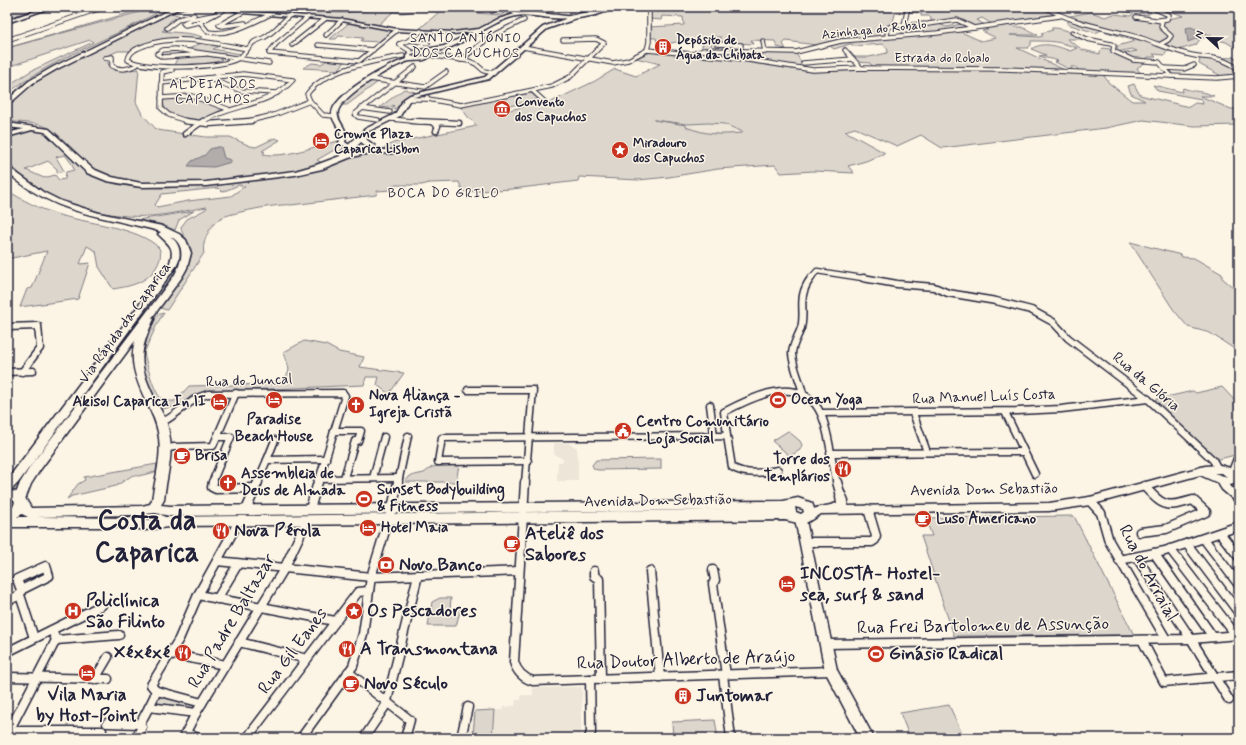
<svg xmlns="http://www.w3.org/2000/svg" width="1246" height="745" font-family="Mynerve,sans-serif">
<rect width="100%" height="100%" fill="#fcf5e5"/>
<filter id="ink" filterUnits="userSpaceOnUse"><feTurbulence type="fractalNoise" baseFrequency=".025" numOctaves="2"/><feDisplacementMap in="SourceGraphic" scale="8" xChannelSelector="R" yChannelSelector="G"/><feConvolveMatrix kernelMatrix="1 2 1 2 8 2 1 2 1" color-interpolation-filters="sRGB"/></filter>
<g filter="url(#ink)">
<g fill="#ece5d8">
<path d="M654,120L687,124L708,123L724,125L743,132L742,133L718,135L702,133L685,127L686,125L653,121Z"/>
<path d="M554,443H568L577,448L578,459V481H557L558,462H562L563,459L554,454Z"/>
<path d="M582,687L581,733L580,738H469L475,711L503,710V707L515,706L516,700H521V695H533V688Z"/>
</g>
<g fill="#dcd6cc" stroke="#7f7c84" fill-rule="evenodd">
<path d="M7,7H43L7,18Z"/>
<path d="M158,7H167C115,38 55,56 7,94V86L31,71L93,42L90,40L7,67V48Z"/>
<path d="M184,7H189L172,13L180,16L170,21L165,29L162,31C176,33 190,32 202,37L197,39L179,38L157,40L145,44L130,51H118L102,58L108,59V64L113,69L127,70L139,69L136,102L142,114L157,130L206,137H230L250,146L256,147L275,138L280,140L262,151L265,152L263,154C284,159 317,145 339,141L341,146L317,160L322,163L328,162C301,173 271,175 242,178C196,183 142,193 99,172C80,163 65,137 49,128C37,122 20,123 7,121C7,117 6,112 8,109C24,80 81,57 110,43C134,31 159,19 184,7Z"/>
<path d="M399,7H495L498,8L478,13L501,15L504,13L495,11L500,9L513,13L502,17L477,30L459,32L418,30L439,12L419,10L403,13L393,12L377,26L350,20L284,14L286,8L353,10Z"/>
<path d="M513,7H612L572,16L517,13Z"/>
<path d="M651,7H1044L1056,14L992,24L982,18L977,20L985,25L935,33L903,34L896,26L939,24L946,27L967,23L962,21L932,23L930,16H921V13L896,11L892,25L886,30L885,36L816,45L786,41L783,44L786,49L777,47L775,41L751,40L753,44L719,42L721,37H712V39H714L711,46L716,47V50H701L703,43C690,41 683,41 670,43C667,44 662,42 657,42L656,38H651L650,27L684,25L683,17L662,16L661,20L650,19Z"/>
<path d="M1123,7H1130L1151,12L1148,15L1140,13L1139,16L1164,20L1183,16L1173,12L1160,9L1161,7H1239V50L1226,42L1206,37L1200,39L1196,45L1178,50L1150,40L1065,17L1091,12L1105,17L1114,14L1131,16L1133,13L1114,9Z"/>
<path d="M1069,20L1139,38L1174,50L1166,52L1165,55L1153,54L1156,57H1148L1145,60L1136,59L1120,54L1137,51L1132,49L1117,52V46L1135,41L1101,30L1096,33L1067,24Z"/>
<path d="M350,22L396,30L381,42L361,41L363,38L339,36L336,39H330Z"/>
<path d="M1012,23L1015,27H1022L1038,35H1010L1039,37L1043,36L1041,33L1053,30L1051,28C1062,27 1075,34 1085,39H1067L1083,50L1100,54V51L1103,48L1110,49L1111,51L1130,60L1147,61L1137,68L1141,74L1079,71L1076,67H1071L1073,71L1055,62L1058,61C1052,58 1046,59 1039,56L1046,55L1031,49C1044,41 1057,46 1070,51L1077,48C1058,41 1051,41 1031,41V45L1028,48H1017L1067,71L1102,73L1109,83L1132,101H1145L1131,94L1128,86L1134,84L1140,95L1189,107L1195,103L1203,104L1201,99L1158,91L1153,85L1182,92L1183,88C1193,92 1204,91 1214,96H1200L1231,109H1239V125L1194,126L1143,120L1106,128L942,148L921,135L897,146L855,128L845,131L885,153L866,161L848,166L854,173L814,171L781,173L775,165L718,169L669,177L638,180L579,177L578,181L512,189L463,192L459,182L429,183L422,185H393L391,190L377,191L376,195L291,205C282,203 229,213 221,218C211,223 201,243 204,253L167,310L160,308C169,295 195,265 191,249C189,240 181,235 181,227L187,219L206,209L207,207C188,210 169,215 149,216C116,219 61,206 34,186C24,178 15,170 7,161V139C19,132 37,126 49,135L70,157L91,175L116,184L134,187L165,188L226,184L315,171L343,158L364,154H374L393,143L477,126L468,117L460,106L531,93L538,99L510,106L508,104L497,107L502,112L542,102L543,104L549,103L595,81L615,69L636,76L660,64L636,58L651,52L712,57L812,72L897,69L872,66L870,63L857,62L852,57H869L887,53L888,50L883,44L856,46L850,44L834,49L827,44L842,42L959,31L981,41L996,38L982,31L988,30L982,28ZM654,120L687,124L708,123L724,124L743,132L742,133C719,135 707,135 686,127V125ZM65,155L72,164L74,170L66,172L65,179L59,180L55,175L44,178L26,170L48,161L57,169V173L64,171L56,157ZM239,185L245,186L231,196L188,201L157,207L155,205L162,194L218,188L222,192Z"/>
<path d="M201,43L219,46L213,49L241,54L238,57L187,50Z"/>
<path d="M705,51L795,52L805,68L699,54V52Z"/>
<path d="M207,56L222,58L220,63L174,65L178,57Z"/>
<path d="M1200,57L1239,58V78H1225L1199,64Z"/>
<path d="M328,60L345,62L338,70L303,68L312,63L321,64Z"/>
<path d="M374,81L378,82L347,105H341C347,98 365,83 374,81Z"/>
<path d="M404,89L415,92L401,100L400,106H398L395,109L392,108L394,106L393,105L389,108L380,107Z"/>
<path d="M188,97L192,98L223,109C217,112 202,121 197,122C186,122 159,113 164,99Z"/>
<path d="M7,190C22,200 38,208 56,214C84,223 139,227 159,248C162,255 160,260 157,266C147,283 131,286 113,289L99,267L96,251L87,246L80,264L90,263L78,299L20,307L27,289L32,288L47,251L7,259Z"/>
<path d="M194,211L179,220L175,230L160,224L137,220Z"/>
<path d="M171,236L176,238L183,250L180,268L20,489H11L36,458L177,266C183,254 181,245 171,236Z"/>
<path d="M1130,242L1181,255L1182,257L1194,258L1222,274V278L1239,292V352L1210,333L1188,327L1173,309Z"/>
<path d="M164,313L158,322L144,353C147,364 153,392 162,399C166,402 170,401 175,401L189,386L277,384C295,371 288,369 284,352L304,341L326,345L339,352L364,357L360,367L404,373L389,394L377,385L379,377H366L364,385L202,392L191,396L182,405L162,409H160L147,386L140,354L149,332L153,329H151L157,315Z"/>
<path d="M1222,387L1239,405V454L1215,460L1153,400L1193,391L1196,393Z"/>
<path d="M788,431L800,441L802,445L800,450L790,456L772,441Z"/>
<path d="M661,459V469L598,470L594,469L592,465L596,460Z"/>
<path d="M157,464L156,472L138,476L133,475L116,486L72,496L67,499L78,484L85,480L84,477Z"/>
<path d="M459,465L456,482H405L410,476L424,473L432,467L439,466Z"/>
<path d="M1074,516L1134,635L954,636L921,536H932L925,518Z"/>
<path d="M440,598H451L450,610L461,608L456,626H428L432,602Z"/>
<path d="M160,695L196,705L193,708L155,704Z"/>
<path d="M949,705L964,738H910L900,713Z"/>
<path d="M495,710L493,738H473L475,711Z"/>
<path d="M715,720L718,738H673L672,722Z"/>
</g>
<g fill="#b2adab" stroke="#78757e">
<path d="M1191,27L1212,36H1203L1188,42L1186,28Z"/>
<path d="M218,147H221L224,158L231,160V162L214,167L188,166L192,161L205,155L210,149Z"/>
</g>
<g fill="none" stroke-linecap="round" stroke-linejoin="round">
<path stroke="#78757e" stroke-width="1" d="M7,48L150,7"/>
<defs>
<g id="minor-far3">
<path d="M280,7L343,10L374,7"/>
<path d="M497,7L507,9"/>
<path d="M503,7L516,13"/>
<path d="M1045,7C1075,25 1108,28 1141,38C1156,43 1171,50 1187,54C1210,60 1217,54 1239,69"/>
<path d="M1153,8L1169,15L1167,19L1159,20"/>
<path d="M492,11L499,8"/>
<path d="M243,12L219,25L223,26L245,23"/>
<path d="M213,15L191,19L183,23L185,25L200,22L227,8"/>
<path d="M308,17L276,44L269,53L359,61L397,30"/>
<path d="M1136,17L1162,21L1161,27L1171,36L1168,40L1161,44"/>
<path d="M200,22L208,32C230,36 249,24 269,15"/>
<path d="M904,25L908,7"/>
<path d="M167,28L179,19L194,15"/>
<path d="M1072,32L1087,39L1111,44L1114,46L1113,51L1133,60L1159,62L1171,76"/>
<path d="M326,35L342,20"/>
<path d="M887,36L888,28L891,26L928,24L957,20L974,28"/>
<path d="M7,40L104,7"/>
<path d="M409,40L428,43"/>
<path d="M763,41L765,52"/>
<path d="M399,44L408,41L421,31"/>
<path d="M399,44L410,51"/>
<path d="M717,44L741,45L740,51"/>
<path d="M292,45L325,19"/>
<path d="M318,45L373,50"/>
<path d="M523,47L613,63L628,60L647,50"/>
<path d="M247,49C214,43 179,34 146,45C138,48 129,51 128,60C148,70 219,69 239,58C245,54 248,47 254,42C257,40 262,39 265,37C274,32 282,22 290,15"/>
<path d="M647,50L736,58L813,70L861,68L1004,69L1217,78L1239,76"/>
<path d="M647,50L649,42V7"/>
<path d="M845,50L861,68"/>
<path d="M695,53L704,50L796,52L841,41L937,33L1060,16"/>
<path d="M206,54L163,57L157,54L163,50L175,49L269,63"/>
<path d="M434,56L469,61L476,64L484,71L494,73"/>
<path d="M105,58L112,57V66C121,71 128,69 137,65"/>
<path d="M461,60L491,36L524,20"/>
<path d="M803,63L853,59"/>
<path d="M1164,68L1184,69L1194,65"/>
<path d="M172,70L162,72L161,108L169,115L189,122"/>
<path d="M207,78L242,91L277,93"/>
<path d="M370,79L425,87L446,72"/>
<path d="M161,83L243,74L293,80C269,107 231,104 202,122"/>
<path d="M533,91L545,102"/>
<path d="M161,98L192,96L228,109"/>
<path d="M408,99H428L427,97"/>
<path d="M428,99L461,105L552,86L570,77L604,43L596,39L563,40"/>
<path d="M361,108L390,112"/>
<path d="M335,116L323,115L310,101L307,94C325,69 374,61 403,56"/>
<path d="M391,119L422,122"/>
<path d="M378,120L358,117L355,114L415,67"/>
<path d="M244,122L274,115L310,101"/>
<path d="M444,122H449"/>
</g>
<g id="minor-far2">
<path d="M185,121L208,124L251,121"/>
<path d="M412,121L459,123"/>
<path d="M433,123L438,126L436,131"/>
<path d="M185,134L203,121"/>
<path d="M810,279L817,271L869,279"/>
</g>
<g id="minor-far1">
<path d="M863,278L897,284L934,287L948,293L996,301L1031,310L1053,322L1068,338L1148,399L1213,460L1218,469"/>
<path d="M7,327L38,326L40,348L22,372"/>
<path d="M7,372L33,371"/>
<path d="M468,390H533L525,483"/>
<path d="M803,393C800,381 793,367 792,354C792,345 798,337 801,328C806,310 796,298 811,278"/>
<path d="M710,405L714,436"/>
<path d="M1005,412L1035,474"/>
<path d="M821,413L1018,411L1061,409L1148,399"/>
<path d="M913,413L927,452"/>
<path d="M161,423C178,415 189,399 208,394L343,393L345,396L318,483"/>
<path d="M334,431H361L358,441H355L344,478"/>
<path d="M727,436L724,412C752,397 802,372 821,414C830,434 831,461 837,483"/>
<path d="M164,449L174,447L213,446L236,393"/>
<path d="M830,453L1024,452"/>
<path d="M267,460L275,440"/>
<path d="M528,461L438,462L442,438L727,436L732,467C744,475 764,473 778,470"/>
<path d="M373,478L384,437"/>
<path d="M319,479L399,478"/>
<path d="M1221,480L1223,483"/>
<path d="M212,483L231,437H217"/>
<path d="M257,483L267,460L326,459"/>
<path d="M398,483L408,436"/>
</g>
<g id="minor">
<path d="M213,482L212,487L216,489L255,488"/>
<path d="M525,482L514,662C517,672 523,678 533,681L831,671"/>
<path d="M837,482L841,496"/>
<path d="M1222,482L1225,487L1239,499"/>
<path d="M1090,501L1101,513L1109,541L1166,639"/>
<path d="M310,509L318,482"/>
<path d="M246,510L258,482"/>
<path d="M1140,532L1166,529L1206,512L1193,500C1165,508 1164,507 1144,486"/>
<path d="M1220,533L1239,557"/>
<path d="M1204,539L1239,585"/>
<path d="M805,542H872L875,540L876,536L868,509"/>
<path d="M1187,544L1239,613"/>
<path d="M1170,549L1239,639"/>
<path d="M1154,553L1213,637"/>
<path d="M1137,558L1191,639L1229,700"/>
<path d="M1119,560L1165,551L1239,526"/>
<path d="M217,561L371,577L519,571"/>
<path d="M46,566L49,576L21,590L17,579Z"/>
<path d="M713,570L715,580L713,584L726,675"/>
<path d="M594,571V576L599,579L601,679"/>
<path d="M650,571L660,677"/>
<path d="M20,595L21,590"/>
<path d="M20,595L34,638"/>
<path d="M198,595L335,621"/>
<path d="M217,599L238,564"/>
<path d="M7,601L20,595"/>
<path d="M56,640L119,635"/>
<path d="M1142,640L1164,682L1239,675"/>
<path d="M239,642L307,659"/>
<path d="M825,644L1191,639L1239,635"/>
<path d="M7,652L102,605"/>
<path d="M170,654L225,665"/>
<path d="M348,672L410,720L405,738"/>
<path d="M723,675L731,738"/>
<path d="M7,677L108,679"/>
<path d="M95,679L108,657"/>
<path d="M155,693L156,691L151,685L179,639L198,595L239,521"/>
<path d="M196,713L149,707L157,691L202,703"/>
<path d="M107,723L140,724"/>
<path d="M7,731H102"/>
<path d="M186,733L198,738"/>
<path d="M7,735L56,640L52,630"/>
<path d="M136,738L142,727L140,724L149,707"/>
<path d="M183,738L196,713L284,569L307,520"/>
<path d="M247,738L358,592L369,591"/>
<path d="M301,738L353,666L363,634L371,577L392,508L398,482"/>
<path d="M364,738L386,705L418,575"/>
<path d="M461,738L468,707"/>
<path d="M589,738L591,732L590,679"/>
</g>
<g id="tertiary">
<path d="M221,7H228L243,11L342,19L397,29L453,32L479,29L498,19L518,13L531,12L566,16L568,17C559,22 530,13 516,16C485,23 462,50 429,52L431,55C424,64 415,59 406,62C389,68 344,94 338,111C335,122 350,127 345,142L354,148L351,150L339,143C344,128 333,126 332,114C332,95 390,63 407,59L406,57L408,52L444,46L473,32L453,34L397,31L342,21L243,13ZM419,52L426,55L419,58L411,56L412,54Z"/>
<path d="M392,150L394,151V153L364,154L361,152L364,150Z"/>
</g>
<g id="secondary">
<path d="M46,7H53L7,23V20Z"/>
<path d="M1234,458H1239L1238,478L1234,484L1230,485L1220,484L1200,475L1090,505L1049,511L821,514L812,520H806L837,670L874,738H860L825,671L795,519L796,516L800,515L803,516C813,505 825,508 837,503L836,496L837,493L841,492L845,493L848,500L847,506L1049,503L1090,497L1205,466L1220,465L1230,468ZM1214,473H1222L1227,477Z"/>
</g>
<g id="primary">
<path d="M611,7H620L596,15L573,19L570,21L547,29L489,79L414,97L409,101L400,116L369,131L366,135L367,140L375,146L372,152L349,158L322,169L295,175L206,186L141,187L107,181L87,173L45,132L32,130L7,137V133L24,129L7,127V123L49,129L93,169L112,177L141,183L206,182L295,171L316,165L340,156V153L365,129L395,114L404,99L410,95L485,77L543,27L565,19L564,17ZM361,142L367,147L366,149L350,153Z"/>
<path d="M149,316L154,319C136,356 140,369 158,405C163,414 168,423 169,433C174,455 166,478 164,500L161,505L170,506L783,501L798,498L812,503L816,514C809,527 797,523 785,520L176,526L145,530L129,527H7V512L13,507L15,502L12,499L7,498V490L22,493L31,508L142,506L150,504L152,500C155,478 163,455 158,432C156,421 151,411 146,401C131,370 126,348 146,317ZM795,507L803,509L804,512L801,514L796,512ZM783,509L165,517L160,514L150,520L143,519L146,514L155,513L170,516ZM22,514L28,517H17ZM133,515L132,518L36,517Z"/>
</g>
<g id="trunk">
<path d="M175,7H182L57,69L33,83L7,106V100L29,81L53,67Z"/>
<path d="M7,166L43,192L61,201L99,213L162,226L179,234L186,240L191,253L187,268L182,277L40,470L31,484L24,502L20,503L16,502L14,499L20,483L32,464L174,276C182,262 187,245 170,236C180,244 182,253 177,265L18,483L11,490L7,491V480L169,265C176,247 169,245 158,234L161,232C147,227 132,225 117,221C74,212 40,202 7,172Z"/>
</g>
</defs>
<use href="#minor-far3" stroke="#22223b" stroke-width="5.5"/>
<use href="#minor-far2" stroke="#22223b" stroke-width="7"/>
<use href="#minor-far1" stroke="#22223b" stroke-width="9"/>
<use href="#minor" stroke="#22223b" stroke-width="11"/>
<use href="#tertiary" stroke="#22223b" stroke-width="3"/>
<use href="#secondary" stroke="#22223b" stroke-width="3"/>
<use href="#primary" stroke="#22223b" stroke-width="3"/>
<use href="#trunk" stroke="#22223b" stroke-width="3"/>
<use href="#minor-far3" stroke="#fcf5e5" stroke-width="3.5"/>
<use href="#minor-far2" stroke="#fcf5e5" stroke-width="4.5"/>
<use href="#minor-far1" stroke="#fcf5e5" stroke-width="6"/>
<use href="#minor" stroke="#fcf5e5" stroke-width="8"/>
<use href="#tertiary" fill="#fcf5e5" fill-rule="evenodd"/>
<use href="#secondary" fill="#fcf5e5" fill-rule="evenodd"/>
<use href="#primary" fill="#fcf5e5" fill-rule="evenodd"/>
<use href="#trunk" fill="#fcf5e5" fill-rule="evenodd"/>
</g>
</g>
<defs>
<symbol id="building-disc" viewBox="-11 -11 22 22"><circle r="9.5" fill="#c8321e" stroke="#fcf5e5"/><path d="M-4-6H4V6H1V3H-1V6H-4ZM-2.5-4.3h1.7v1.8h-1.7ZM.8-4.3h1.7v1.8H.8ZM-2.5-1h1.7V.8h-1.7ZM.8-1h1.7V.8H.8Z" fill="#fff"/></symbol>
<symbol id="museum-disc" viewBox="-11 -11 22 22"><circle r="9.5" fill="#c8321e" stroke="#fcf5e5"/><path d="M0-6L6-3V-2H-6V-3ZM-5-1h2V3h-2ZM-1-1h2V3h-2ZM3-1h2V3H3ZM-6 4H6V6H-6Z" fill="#fff"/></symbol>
<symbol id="hotel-disc" viewBox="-11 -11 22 22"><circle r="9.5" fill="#c8321e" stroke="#fcf5e5"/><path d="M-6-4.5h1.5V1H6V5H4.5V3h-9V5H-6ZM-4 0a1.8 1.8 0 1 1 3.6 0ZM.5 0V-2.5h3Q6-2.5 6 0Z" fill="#fff"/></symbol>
<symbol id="sight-disc" viewBox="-11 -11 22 22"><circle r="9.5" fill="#c8321e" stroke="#fcf5e5"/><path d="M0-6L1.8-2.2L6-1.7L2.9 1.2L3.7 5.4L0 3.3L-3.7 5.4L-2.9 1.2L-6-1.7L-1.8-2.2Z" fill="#fff"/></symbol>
<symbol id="stadium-disc" viewBox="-11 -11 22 22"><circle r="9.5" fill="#c8321e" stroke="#fcf5e5"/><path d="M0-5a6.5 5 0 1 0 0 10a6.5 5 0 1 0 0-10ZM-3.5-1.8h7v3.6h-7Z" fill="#fff"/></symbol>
<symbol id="church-disc" viewBox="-11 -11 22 22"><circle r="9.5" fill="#c8321e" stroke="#fcf5e5"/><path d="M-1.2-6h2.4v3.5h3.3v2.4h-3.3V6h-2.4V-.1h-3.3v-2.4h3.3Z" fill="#fff"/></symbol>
<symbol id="civic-disc" viewBox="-11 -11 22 22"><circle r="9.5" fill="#c8321e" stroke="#fcf5e5"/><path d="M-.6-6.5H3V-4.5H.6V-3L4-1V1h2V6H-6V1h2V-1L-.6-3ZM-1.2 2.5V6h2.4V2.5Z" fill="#fff"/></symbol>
<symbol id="cafe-disc" viewBox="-11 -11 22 22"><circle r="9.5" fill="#c8321e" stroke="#fcf5e5"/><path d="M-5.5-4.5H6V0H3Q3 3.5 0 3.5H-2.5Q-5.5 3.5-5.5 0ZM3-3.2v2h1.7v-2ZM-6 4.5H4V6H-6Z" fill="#fff"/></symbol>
<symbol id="restaurant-disc" viewBox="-11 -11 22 22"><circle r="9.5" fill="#c8321e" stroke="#fcf5e5"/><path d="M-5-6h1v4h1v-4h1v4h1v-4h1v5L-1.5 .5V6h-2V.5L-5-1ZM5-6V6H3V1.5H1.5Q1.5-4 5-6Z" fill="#fff"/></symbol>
<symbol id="bank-disc" viewBox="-11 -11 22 22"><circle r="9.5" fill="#c8321e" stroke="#fcf5e5"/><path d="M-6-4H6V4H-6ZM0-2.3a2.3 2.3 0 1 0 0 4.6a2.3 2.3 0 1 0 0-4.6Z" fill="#fff"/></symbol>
<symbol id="hospital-disc" viewBox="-11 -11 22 22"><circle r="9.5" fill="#c8321e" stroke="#fcf5e5"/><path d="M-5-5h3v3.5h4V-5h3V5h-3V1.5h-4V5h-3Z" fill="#fff"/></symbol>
</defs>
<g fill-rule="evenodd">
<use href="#building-disc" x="653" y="37" width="20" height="20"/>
<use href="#museum-disc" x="492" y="99" width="20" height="20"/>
<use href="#hotel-disc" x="311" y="131" width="20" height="20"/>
<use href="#sight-disc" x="610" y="140" width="20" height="20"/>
<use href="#hotel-disc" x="264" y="390" width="20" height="20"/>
<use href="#stadium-disc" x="768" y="390" width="20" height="20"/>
<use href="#hotel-disc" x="209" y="392" width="20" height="20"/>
<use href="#church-disc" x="346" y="395" width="20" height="20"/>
<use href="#civic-disc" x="613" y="421" width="20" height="20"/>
<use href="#cafe-disc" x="172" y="446" width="20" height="20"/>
<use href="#restaurant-disc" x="833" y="459" width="20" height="20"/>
<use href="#church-disc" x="218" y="473" width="20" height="20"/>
<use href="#stadium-disc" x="354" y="489" width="20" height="20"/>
<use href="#cafe-disc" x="913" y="509" width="20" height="20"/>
<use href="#hotel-disc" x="358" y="518" width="20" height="20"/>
<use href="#restaurant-disc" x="211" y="521" width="20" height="20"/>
<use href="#cafe-disc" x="502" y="534" width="20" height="20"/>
<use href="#bank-disc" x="376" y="555" width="20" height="20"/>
<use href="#hotel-disc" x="777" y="574" width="20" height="20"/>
<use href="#hospital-disc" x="63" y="601" width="20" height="20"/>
<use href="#sight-disc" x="344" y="601" width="20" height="20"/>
<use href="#restaurant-disc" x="337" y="639" width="20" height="20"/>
<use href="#restaurant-disc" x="173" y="643" width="20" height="20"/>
<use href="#stadium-disc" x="866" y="644" width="20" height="20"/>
<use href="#hotel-disc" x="77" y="663" width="20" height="20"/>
<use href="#cafe-disc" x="341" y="674" width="20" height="20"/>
<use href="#building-disc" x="673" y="686" width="20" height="20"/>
</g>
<g text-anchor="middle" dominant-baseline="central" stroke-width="3" stroke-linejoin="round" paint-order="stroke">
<g font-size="13" fill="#22223b" stroke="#fcf5e5">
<text transform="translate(874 30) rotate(-6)">Azinhaga do Robalo</text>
<text x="942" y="58">Estrada do Robalo</text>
</g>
<g font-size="13" letter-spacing="1" fill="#22223b" stroke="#fcf5e5">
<text x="466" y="38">SANTO ANTÓNIO<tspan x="466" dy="15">DOS CAPUCHOS</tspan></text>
<text x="213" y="84">ALDEIA DOS<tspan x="213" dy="15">CAPUCHOS</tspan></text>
<text x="444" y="193">BOCA DO GRILO</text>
</g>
<g font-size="13" font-weight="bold" fill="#22223b" stroke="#fcf5e5" text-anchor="start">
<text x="676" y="40">Depósito de<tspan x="676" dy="15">Água da Chibata</tspan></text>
<text x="515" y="102">Convento<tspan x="515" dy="15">dos Capuchos</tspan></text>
<text x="334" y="134">Crowne Plaza<tspan x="334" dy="15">Caparica Lisbon</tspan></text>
<text x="633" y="143">Miradouro<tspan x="633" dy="15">dos Capuchos</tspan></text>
</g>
<g font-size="15" fill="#22223b" stroke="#fcf5e5">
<text transform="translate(125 323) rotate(-54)">Via Rápida da Caparica</text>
<text transform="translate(249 381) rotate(-2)">Rua do Juncal</text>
<text transform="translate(1146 382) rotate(40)">Rua da Glória</text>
<text transform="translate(984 397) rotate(-2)">Rua Manuel Luís Costa</text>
<text transform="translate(984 490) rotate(-1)">Avenida Dom Sebastião</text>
<text transform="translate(658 501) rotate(-1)">Avenida Dom Sebastião</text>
</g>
<g font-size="15" font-weight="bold" fill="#22223b" stroke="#fcf5e5" text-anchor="start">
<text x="369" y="396">Nova Aliança -<tspan x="369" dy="17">Igreja Cristã</tspan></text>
<text x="791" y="400">Ocean Yoga</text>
<text x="206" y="402" text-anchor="end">Akisol Caparica In II</text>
<text x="274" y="420" text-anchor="middle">Paradise<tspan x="274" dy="17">Beach House</tspan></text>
<text x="636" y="422">Centro Comunitário<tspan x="636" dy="17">- Loja Social</tspan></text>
<text x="195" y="456">Brisa</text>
<text x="830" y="460" text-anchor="end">Torre dos<tspan x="830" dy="17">Templários</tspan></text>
<text x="241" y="474">Assembleia de<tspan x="241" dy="17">Deus de Almada</tspan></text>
<text x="377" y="490">Sunset Bodybuilding<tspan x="377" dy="17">&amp; Fitness</tspan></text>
<text x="936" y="519">Luso Americano</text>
<text x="381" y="528">Hotel Maia</text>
</g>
<g font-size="18" font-weight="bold" fill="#22223b" stroke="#fcf5e5" text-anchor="start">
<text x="234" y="531">Nova Pérola</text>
<text x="525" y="534">Ateliê dos<tspan x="525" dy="21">Sabores</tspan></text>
<text x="399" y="565">Novo Banco</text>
<text x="800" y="574">INCOSTA- Hostel-<tspan x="800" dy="21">sea, surf &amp; sand</tspan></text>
<text x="86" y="601">Policlínica<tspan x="86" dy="21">São Filinto</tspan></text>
<text x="367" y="611">Os Pescadores</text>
<text x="360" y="649">A Transmontana</text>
<text x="170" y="653" text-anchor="end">Xéxéxé</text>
<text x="889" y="654">Ginásio Radical</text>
<text x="364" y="684">Novo Século</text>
<text x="87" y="695" text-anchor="middle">Vila Maria<tspan x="87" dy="21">by Host-Point</tspan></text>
<text x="696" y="696">Juntomar</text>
</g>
<g font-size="18" fill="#22223b" stroke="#fcf5e5">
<text transform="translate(1148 573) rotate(62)">Rua do Arraial</text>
<text transform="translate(232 621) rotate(-59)">Rua Padre Baltazar</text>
<text transform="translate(983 626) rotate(-1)">Rua Frei Bartolomeu de Assunção</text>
<text transform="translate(293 651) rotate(-53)">Rua Gil Eanes</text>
<text transform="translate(686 660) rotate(-2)">Rua Doutor Alberto de Araújo</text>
</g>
<g font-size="28" font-weight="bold" fill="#22223b" stroke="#fcf5e5">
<text x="147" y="521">Costa da<tspan x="147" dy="32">Caparica</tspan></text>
</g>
</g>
<rect width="1246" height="745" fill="none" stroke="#fcf5e5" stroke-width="24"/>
<rect x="12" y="12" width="1222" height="721" fill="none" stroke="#22223b" stroke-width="1.5" filter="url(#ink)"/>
<g transform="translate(1208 38) rotate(292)" stroke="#fcf5e5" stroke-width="3" paint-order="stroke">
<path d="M0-3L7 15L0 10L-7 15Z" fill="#22223b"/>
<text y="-6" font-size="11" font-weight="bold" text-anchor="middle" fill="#22223b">N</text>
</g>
</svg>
